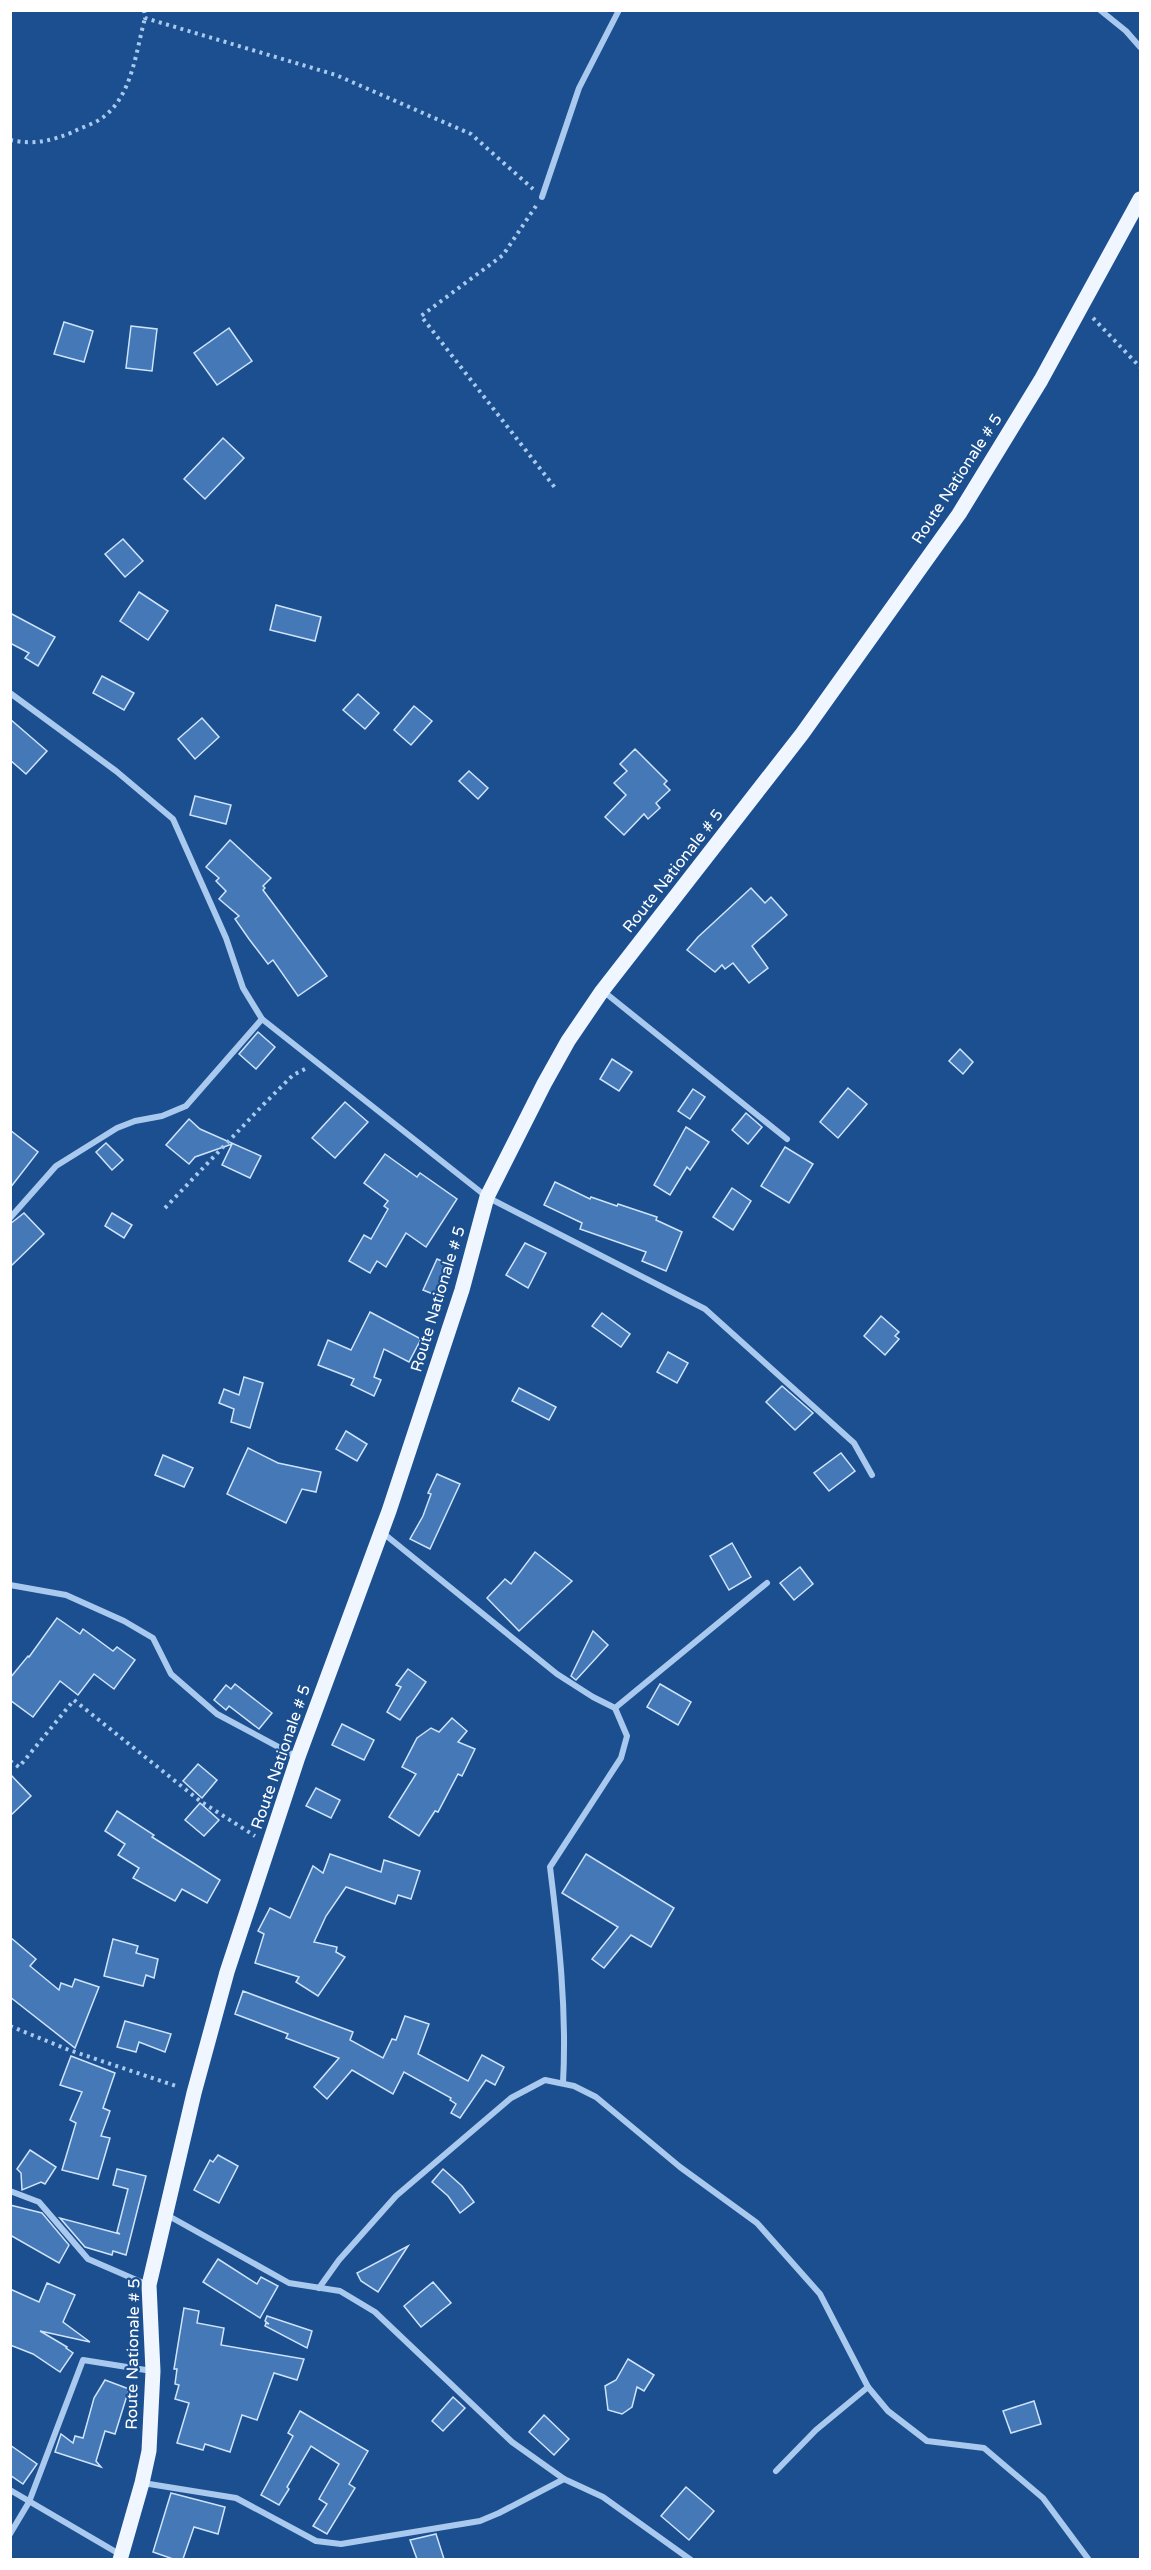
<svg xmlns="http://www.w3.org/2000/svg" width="1151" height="2570" font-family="'Varela Round',sans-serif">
<rect width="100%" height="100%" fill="#1b4f8f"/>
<g fill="#4478b7" stroke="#cfe3fa" stroke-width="1.5">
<path d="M64,322L93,331L84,362L54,354Z"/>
<path d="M131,326L157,329L152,371L126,368Z"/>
<path d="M229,328L252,361L217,385L194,353Z"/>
<path d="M223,438L244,458L205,499L184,479Z"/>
<path d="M123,539L143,561L125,577L105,554Z"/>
<path d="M139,592L168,611L148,640L120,621Z"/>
<path d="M276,605L321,617L315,641L270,630Z"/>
<path d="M10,613L55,637L38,666L25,658L29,653L10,643Z"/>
<path d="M102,676L134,693L124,710L93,693Z"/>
<path d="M358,694L379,713L365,729L343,710Z"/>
<path d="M414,706L432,721L411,745L394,730Z"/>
<path d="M202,718L219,737L195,759L178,739Z"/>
<path d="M10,719L47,751L26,774L10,760Z"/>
<path d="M635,749L667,781L664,784L670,790L656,803L660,808L648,819L644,814L624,835L605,817L626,795L614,783L627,771L620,764Z"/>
<path d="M469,771L488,788L478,799L459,781Z"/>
<path d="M195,796L231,805L226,824L190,815Z"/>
<path d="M230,840L271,878L263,886L265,888L263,890L327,976L298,996L273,960L268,964L249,939L235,919L239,916L219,899L226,891L216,881L219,878L206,867Z"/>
<path d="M751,888L765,903L771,897L787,915L752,946L768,968L749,983L733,963L725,969L722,965L715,972L687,950L698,937Z"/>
<path d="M258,1032L275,1047L256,1069L239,1054Z"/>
<path d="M960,1049L973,1062L963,1074L949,1061Z"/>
<path d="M612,1059L632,1072L619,1091L600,1079Z"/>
<path d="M848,1088L867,1104L838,1138L820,1122Z"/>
<path d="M693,1089L705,1097L690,1119L678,1111Z"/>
<path d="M345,1102L368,1122L335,1158L312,1138Z"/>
<path d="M746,1113L762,1127L748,1144L732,1130Z"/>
<path d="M189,1119L200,1129L261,1156L250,1178L222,1165L232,1144L195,1157L189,1164L166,1145Z"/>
<path d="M686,1127L709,1142L690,1170L687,1167L670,1195L654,1185Z"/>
<path d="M10,1130L38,1152L10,1188Z"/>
<path d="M106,1143L123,1160L112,1170L96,1152Z"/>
<path d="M785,1147L813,1164L789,1203L761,1186Z"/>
<path d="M385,1154L417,1177L420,1173L457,1199L426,1247L406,1233L386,1267L377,1261L370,1273L349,1261L364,1235L371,1239L388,1209L384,1206L388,1201L364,1183Z"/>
<path d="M555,1182L590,1199L591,1197L617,1206L618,1204L657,1217L656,1220L682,1232L666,1271L642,1261L646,1252L580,1229L582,1223L544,1205Z"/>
<path d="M732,1188L751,1201L733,1230L713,1217Z"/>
<path d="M24,1213L44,1234L10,1267V1224Z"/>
<path d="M112,1213L132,1225L124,1238L105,1226Z"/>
<path d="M525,1243L546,1253L528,1288L506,1275Z"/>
<path d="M437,1259L451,1265L438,1296L423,1290Z"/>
<path d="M370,1312L421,1339L409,1362L384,1349L374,1377L381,1380L374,1396L351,1385L354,1379L318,1365L328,1340L351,1350Z"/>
<path d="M602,1313L630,1334L621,1347L592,1326Z"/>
<path d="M881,1316L899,1332L895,1336L899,1339L885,1355L864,1336Z"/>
<path d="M668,1352L688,1363L677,1383L657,1372Z"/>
<path d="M244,1377L263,1383L250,1428L231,1422L234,1409L219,1403L224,1389L239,1395Z"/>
<path d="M782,1386L813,1413L795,1430L766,1402Z"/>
<path d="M519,1388L556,1407L549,1420L512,1401Z"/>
<path d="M346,1431L367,1444L357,1461L336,1449Z"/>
<path d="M248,1448L278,1463L321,1472L316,1492L302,1489L286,1523L227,1494Z"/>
<path d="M841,1453L855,1471L829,1491L814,1473Z"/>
<path d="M163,1455L193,1468L184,1487L155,1475Z"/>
<path d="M437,1474L460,1484L430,1549L410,1539L423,1516L431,1494L428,1493Z"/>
<path d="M732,1543L751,1577L729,1590L710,1556Z"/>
<path d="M535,1552L572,1581L519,1631L487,1598L505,1579L511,1584Z"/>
<path d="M800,1567L813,1584L794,1600L780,1583Z"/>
<path d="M57,1618L80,1634L83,1629L113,1651L117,1647L135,1660L114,1689L94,1674L78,1695L60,1681L33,1717L10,1700V1678L28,1656L29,1657Z"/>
<path d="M593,1631L608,1645L576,1680L571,1676Z"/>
<path d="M408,1669L426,1682L400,1720L387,1712L401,1687L396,1685Z"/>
<path d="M235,1684L272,1713L259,1729L229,1706L226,1710L214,1700L226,1685L231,1689Z"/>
<path d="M660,1684L691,1702L678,1725L647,1707Z"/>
<path d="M452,1718L467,1731L458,1742L475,1749L462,1776L458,1774L438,1812L435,1811L419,1836L389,1817L416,1774L402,1767L417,1738L431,1728L439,1732Z"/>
<path d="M342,1724L374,1740L364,1760L332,1745Z"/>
<path d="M198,1764L217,1780L202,1798L183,1781Z"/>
<path d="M10,1774L31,1796L10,1816Z"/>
<path d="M316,1788L340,1800L331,1818L306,1806Z"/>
<path d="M200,1803L219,1820L204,1836L185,1820Z"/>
<path d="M117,1811L154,1835L152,1837L220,1880L207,1903L182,1889L175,1901L133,1878L139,1868L118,1855L125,1844L105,1831Z"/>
<path d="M330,1854L381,1872L384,1860L420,1871L411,1899L398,1895L395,1904L346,1887L326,1916L314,1942L337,1947L336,1952L345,1957L318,1996L296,1982L299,1977L255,1963L264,1934L258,1931L270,1908L290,1918L313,1866L323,1873Z"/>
<path d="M586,1854L674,1908L651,1947L631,1935L604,1968L592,1959L618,1927L562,1893Z"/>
<path d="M10,1937L36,1959L30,1966L59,1990L61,1983L72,1987L75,1979L99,1987L75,2048L10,1997Z"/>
<path d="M113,1939L138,1946L136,1953L158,1959L154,1978L146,1975L143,1986L104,1976Z"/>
<path d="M243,1991L353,2032L350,2040L383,2058L392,2039L396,2040L405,2016L429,2024L418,2054L468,2081L482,2055L504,2067L495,2085L486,2080L460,2118L451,2113L456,2104L450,2100L451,2098L404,2072L393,2094L352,2070L327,2099L314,2087L339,2058L286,2038L288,2034L235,2014Z"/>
<path d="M125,2021L171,2034L165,2052L139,2042L136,2052L117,2047Z"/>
<path d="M71,2056L115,2073L103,2108L110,2111L101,2136L110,2138L98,2179L62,2170L76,2123L70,2120L82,2092L60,2085Z"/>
<path d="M30,2150L56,2167L45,2184L41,2182L22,2190L21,2173L17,2169Z"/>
<path d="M218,2155L238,2166L219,2203L194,2190L210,2160L213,2162Z"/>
<path d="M117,2169L146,2176L126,2255L113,2251L112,2255L85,2247L60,2218L120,2234L117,2232L128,2189L113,2185Z"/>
<path d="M443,2169L462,2186L474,2202L460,2213L448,2196L432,2182Z"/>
<path d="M10,2205L42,2213L69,2245L59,2263L10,2235Z"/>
<path d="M408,2246L378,2292L361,2281L357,2273Z"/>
<path d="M218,2259L257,2284L261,2277L278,2286L260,2318L203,2282Z"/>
<path d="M433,2282L451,2303L421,2327L404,2306Z"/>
<path d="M47,2283L75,2295L63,2322L90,2342L40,2331L67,2347L66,2348L73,2353L60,2372L33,2354L10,2345V2289L39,2302Z"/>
<path d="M184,2308L199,2311L197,2323L224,2328L221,2345L304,2359L297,2380L274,2373L257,2420L242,2415L230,2452L205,2444L203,2450L177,2443L189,2403L175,2399L179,2385L175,2384L177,2369H174Z"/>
<path d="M267,2316L312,2331L307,2348L265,2326L266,2323L269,2324L265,2321Z"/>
<path d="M628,2359L654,2375L644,2391L637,2387L632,2407L622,2414L608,2410L605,2386L616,2380Z"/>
<path d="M105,2380L129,2389L115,2434L105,2431L96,2461L101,2467L55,2452L61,2434L73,2443L75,2436L83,2438L94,2398Z"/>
<path d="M453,2397L465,2408L443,2431L432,2421Z"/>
<path d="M1034,2401L1041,2424L1011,2433L1003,2411Z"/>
<path d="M300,2411L368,2451L349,2484L355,2488L327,2534L313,2526L327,2504L319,2499L339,2464L311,2446L287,2487L289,2489L279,2505L261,2495L293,2436L288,2433Z"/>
<path d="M544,2415L569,2439L554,2455L529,2432Z"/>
<path d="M10,2445L37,2464L23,2484L10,2475Z"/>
<path d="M686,2487L714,2511L689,2540L661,2516Z"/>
<path d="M171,2493L225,2507L218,2534L194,2527L183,2559H173L153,2552Z"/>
<path d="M436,2534L444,2559H417L410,2540Z"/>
</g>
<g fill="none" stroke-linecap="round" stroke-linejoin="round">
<g stroke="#a9c9ee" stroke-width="4" stroke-dasharray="3 4.5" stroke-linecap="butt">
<path d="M144,10L145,18L336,75L471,134L533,189"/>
<path d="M10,140C34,145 51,141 73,132C82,127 94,124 102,118C132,97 136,51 145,18"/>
<path d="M536,206L503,255L421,316L556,489"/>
<path d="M1093,318L1140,367"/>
<path d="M165,1208L264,1104L293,1075L307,1068"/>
<path d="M10,1761L19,1767L74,1700L200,1801L255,1836"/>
<path d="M10,2026L69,2050L179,2087"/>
</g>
<g stroke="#a9c9ee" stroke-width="6">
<path d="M1100,10L1126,31L1140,47"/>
<path d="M542,197L579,88L619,10"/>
<path d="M10,693L116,771L173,819L226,938L243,988L262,1019L487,1197L705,1309L854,1443L872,1475"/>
<path d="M603,991L787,1139"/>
<path d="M10,1218L56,1166L117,1128L135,1121L162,1116L186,1106L262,1019"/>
<path d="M383,1533L557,1674L593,1697L615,1708L767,1583"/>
<path d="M10,1585L66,1595L124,1621L153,1638L171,1674L217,1714L297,1757"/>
<path d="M563,2083C567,2010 559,1939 550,1867L621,1758L627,1736L615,1708"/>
<path d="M10,2191L39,2202L88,2259L148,2285"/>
<path d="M167,2215L289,2283L340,2291L375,2312L512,2442L564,2479L603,2497L691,2560"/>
<path d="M319,2288L339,2260L396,2196L511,2098L545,2080L574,2086L596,2097L680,2167L757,2223L820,2294L868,2387L888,2411L927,2441L984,2448L1043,2498L1089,2560"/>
<path d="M776,2471L816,2430L868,2387"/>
<path d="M143,2483L236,2498L316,2541L341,2544L480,2521L499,2513L564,2479"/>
<path d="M10,2490L121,2555"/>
<path d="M10,2534L29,2502L83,2360L152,2371"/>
</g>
<path stroke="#f0f6ff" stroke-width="15" d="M120,2560L142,2483L149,2451L153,2371L149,2285L194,2093L227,1972L298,1757L389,1511L462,1290L487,1197L544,1084L568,1041L602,991L802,734L959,514L1041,380L1140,199"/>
</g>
<g text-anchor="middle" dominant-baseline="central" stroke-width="4.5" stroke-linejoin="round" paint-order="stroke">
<g font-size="16" fill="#fff" stroke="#1b4f8f">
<text transform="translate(957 479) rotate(-57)">Route Nationale # 5</text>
<text transform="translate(673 871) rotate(-52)">Route Nationale # 5</text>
<text transform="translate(438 1299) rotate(-73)">Route Nationale # 5</text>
<text transform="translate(281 1757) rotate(-71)">Route Nationale # 5</text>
<text transform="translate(133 2354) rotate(-89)">Route Nationale # 5</text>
</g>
</g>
<rect width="1151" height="2570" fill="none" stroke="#ffffff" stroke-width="24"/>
</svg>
